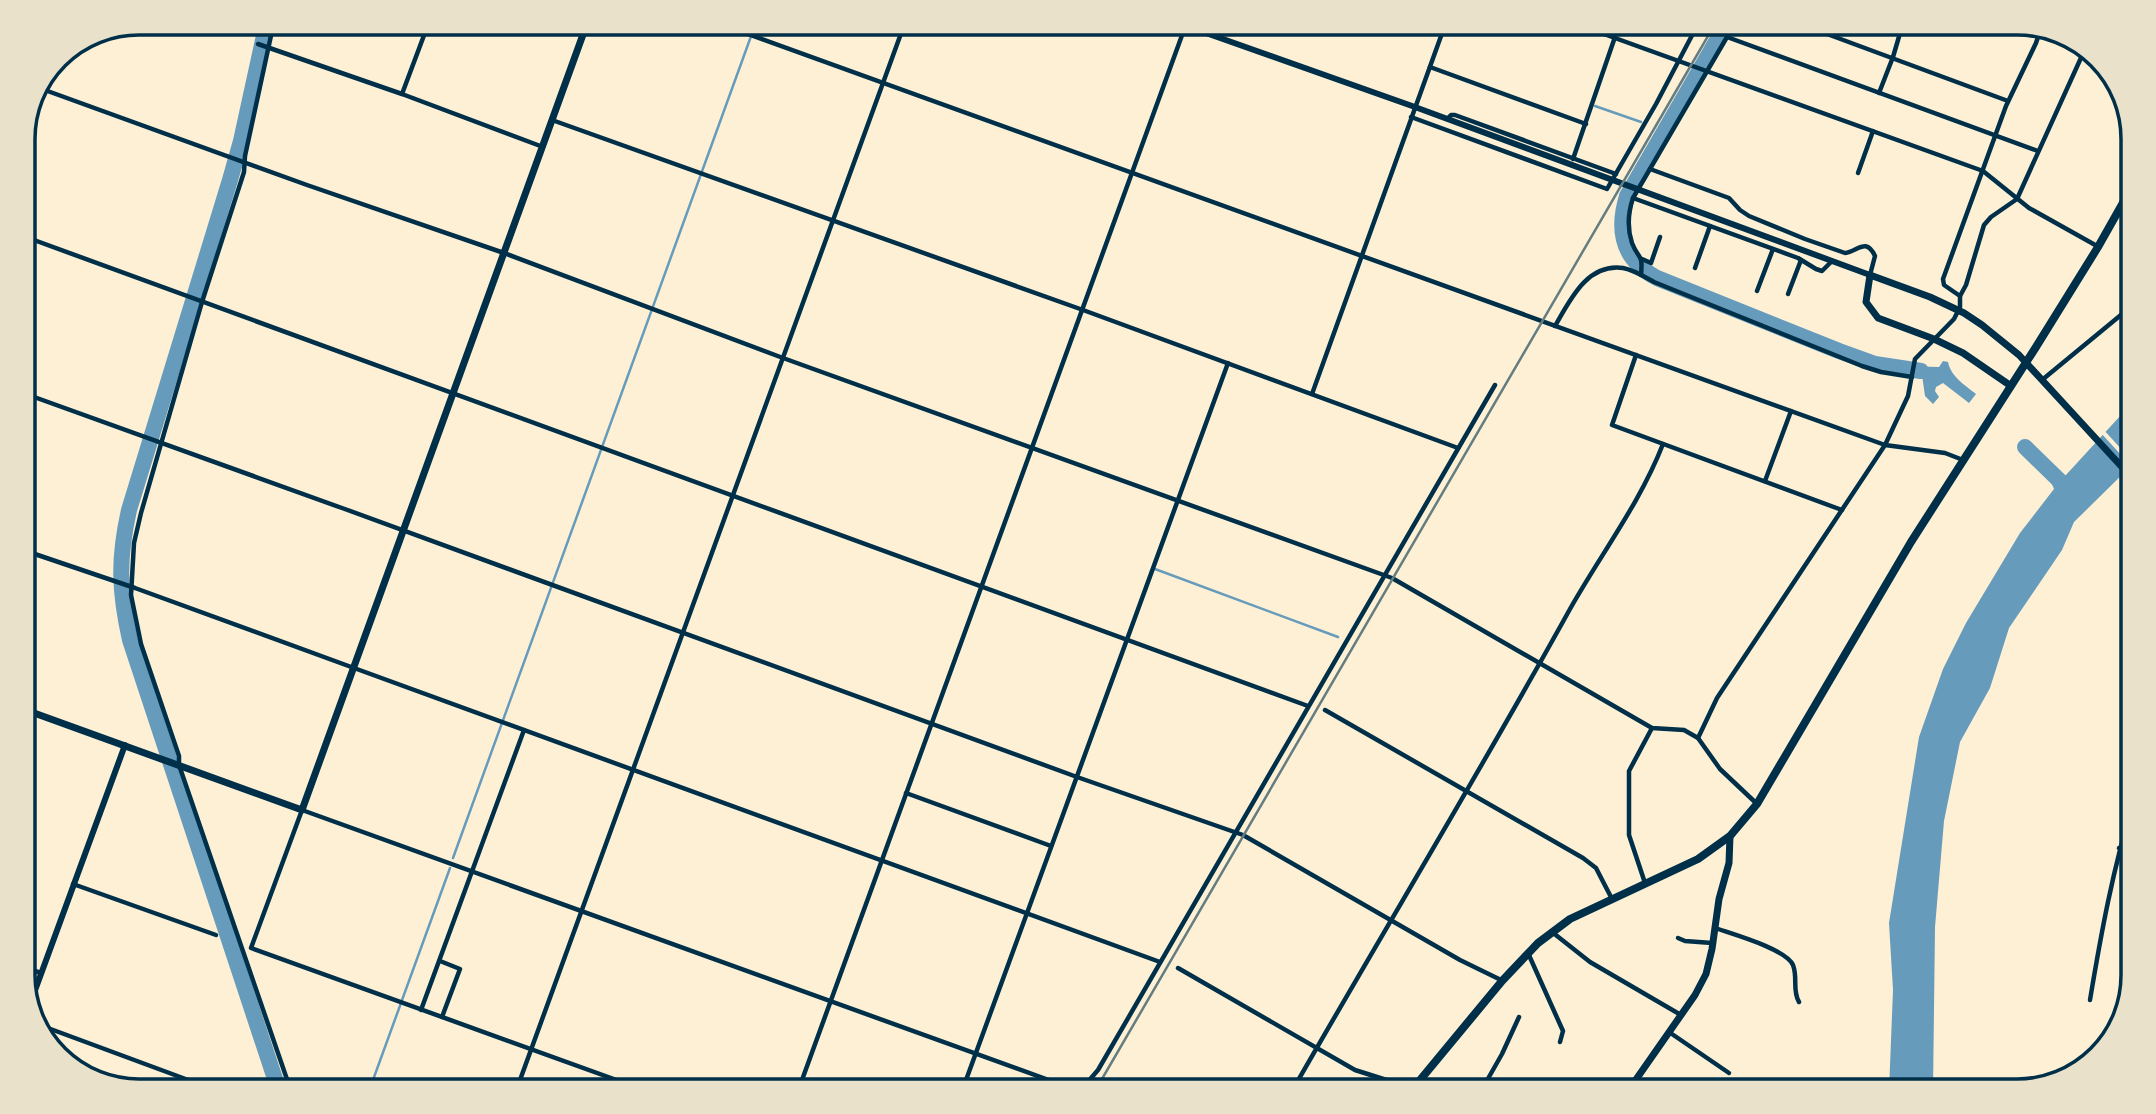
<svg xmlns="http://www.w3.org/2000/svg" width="2156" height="1114" font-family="Manrope,sans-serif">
<rect width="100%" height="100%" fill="#fdf0d5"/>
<g fill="#669bbc">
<path d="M1943,361L1948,362C1951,377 1965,385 1976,394L1969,403L1943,383L1936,387L1935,391L1939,397L1933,404L1925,396L1922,375L1917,373L1901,372V366L1939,367Z"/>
<path d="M2133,402V464L2074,522L2062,550L2009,628L1990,688L1960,742L1944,821L1935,927L1933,1091H1889L1893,990L1889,923L1919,737L1943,669L1966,623L2020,533L2054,489L2048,474L2052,470L2065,476Z"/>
</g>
<path fill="#fdf0d5" d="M2103,429L2133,462V468L2100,432Z"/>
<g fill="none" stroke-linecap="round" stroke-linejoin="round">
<g stroke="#669bbc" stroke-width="2.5">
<path d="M1595,106L1641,122"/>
<path d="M1155,569L1338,637"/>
<path d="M453,858L754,28"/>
<path d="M369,1091L450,868"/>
</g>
<g stroke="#669bbc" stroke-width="16">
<path d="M1713,24L1720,28V35L1627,196C1616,232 1623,260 1657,278L1839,351L1875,364L1921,371"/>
<path d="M265,31L241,141L230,180L129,510C118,559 119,591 130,640L279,1091"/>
<path d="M2025,447L2065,486"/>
</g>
<g stroke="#003049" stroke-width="4.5">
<path d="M1800,24L2008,101"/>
<path d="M1579,25L1983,171L2029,208L2097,246"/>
<path d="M734,29L1885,445L1945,453L1963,460"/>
<path d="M272,31L245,156L244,172L202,302L141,513L134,543L131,595L141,644L179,756V765L291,1091"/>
<path d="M258,44L402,94L543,147"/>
<path d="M1430,67L1586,124"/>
<path d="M42,89L307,185L504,253L783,358L1392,578L1652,728L1684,730L1698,738L1720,769L1756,803"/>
<path d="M1879,93L1893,57L1903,23"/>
<path d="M402,94L426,30"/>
<path d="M1411,117L1607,189L1656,104L1698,24"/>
<path d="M1447,119L1451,115H1455L1616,174"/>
<path d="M552,120L1083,310L1458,448"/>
<path d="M1573,159L1615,37"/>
<path d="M1650,169L1729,198L1740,210L1749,216L1805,239L1845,253C1858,251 1866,237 1875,256L1870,275"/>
<path d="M1858,173L1873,131"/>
<path d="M1633,198L1798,258L1816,269L1822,271L1832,261"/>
<path d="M23,236L1308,706"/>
<path d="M1642,259L1651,263L1660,237"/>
<path d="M1695,268L1710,226"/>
<path d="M1641,275C1643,252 1639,261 1632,243C1627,228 1628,213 1633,198L1727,37L2038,151"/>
<path d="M1757,291L1773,249"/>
<path d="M1788,294L1801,260"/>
<path d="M1960,296L1966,285L1984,225L1991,217L2017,199L2085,49"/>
<path d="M1555,326C1570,300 1587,263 1623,268C1634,270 1645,277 1654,282L1862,366L1881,372L1912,377"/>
<path d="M1636,355L1612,425L1842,510"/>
<path d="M2042,380L2133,305"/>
<path d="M23,393L342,508L1077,777L1243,835L1460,960L1501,980"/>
<path d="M1312,394L1445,25"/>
<path d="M1765,481L1791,411"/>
<path d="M23,550L135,588L354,668L1160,962"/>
<path d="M1325,710L1583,858L1596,868L1612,899"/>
<path d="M1698,738L1717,698L1885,445L1908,396L1915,359L1954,319L1960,307V296L1944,285L1943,279L2006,106L2036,43L2041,28"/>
<path d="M906,793L1051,846"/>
<path d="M2119,848L2133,857"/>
<path d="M1645,883L1629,835V771L1652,728"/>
<path d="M73,884L216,935"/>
<path d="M1715,928C1732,934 1786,949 1793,965C1798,978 1792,990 1799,1002"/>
<path d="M1552,932L1590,962L1681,1015"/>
<path d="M1678,938L1685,941L1712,943"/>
<path d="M1528,953L1563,1031L1560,1042"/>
<path d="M440,961L460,969L442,1017"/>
<path d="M23,967L41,973"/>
<path d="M1178,968L1355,1070L1396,1083L1411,1091"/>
<path d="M2090,1000C2101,934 2113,868 2133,804"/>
<path d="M421,1010L524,730"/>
<path d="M37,1024L218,1091"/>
<path d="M1669,1032L1729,1073"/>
<path d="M516,1091L903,28"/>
<path d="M647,1091L251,948L302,810L1079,1091"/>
<path d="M798,1091L1185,27"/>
<path d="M962,1091L1228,363"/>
<path d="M1080,1091L1098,1070L1495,385"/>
<path d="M1292,1091C1384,930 1480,772 1570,609C1601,554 1640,503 1663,444"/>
<path d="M1481,1091L1502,1054L1519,1017"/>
<path d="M1517,1091L1518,1086L1545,1087"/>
</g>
<g stroke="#003049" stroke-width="6">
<path d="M1189,27L1415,107L1870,275"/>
<path d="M30,1004L125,745"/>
</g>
<g stroke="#003049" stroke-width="7">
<path d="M2011,386L1963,353L1934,339L1878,318L1866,302L1870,275L1930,297L1964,313L1982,325L2019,355L2133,479"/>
<path d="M23,709L302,810L585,29"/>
<path d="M1628,1091L1695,995L1706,974L1712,949L1719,899L1729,863L1730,836"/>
</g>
<path stroke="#003049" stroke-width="8" d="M1411,1091L1502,981L1538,943L1570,919L1698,859L1730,836L1757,804L1911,542L2036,347L2098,247L2133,185"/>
<path stroke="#657d81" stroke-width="2.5" d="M1095,1091L1715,24"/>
</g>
<path d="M0 0H2156V1114H0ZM139 35H2017A104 104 0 0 1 2121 139V975A104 104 0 0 1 2017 1079H139A104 104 0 0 1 35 975V139A104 104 0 0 1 139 35Z" fill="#e9e1ca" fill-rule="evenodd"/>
<path fill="none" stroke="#003049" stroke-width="3.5" d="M139 35H2017A104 104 0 0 1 2121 139V975A104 104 0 0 1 2017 1079H139A104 104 0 0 1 35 975V139A104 104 0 0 1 139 35Z"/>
</svg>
